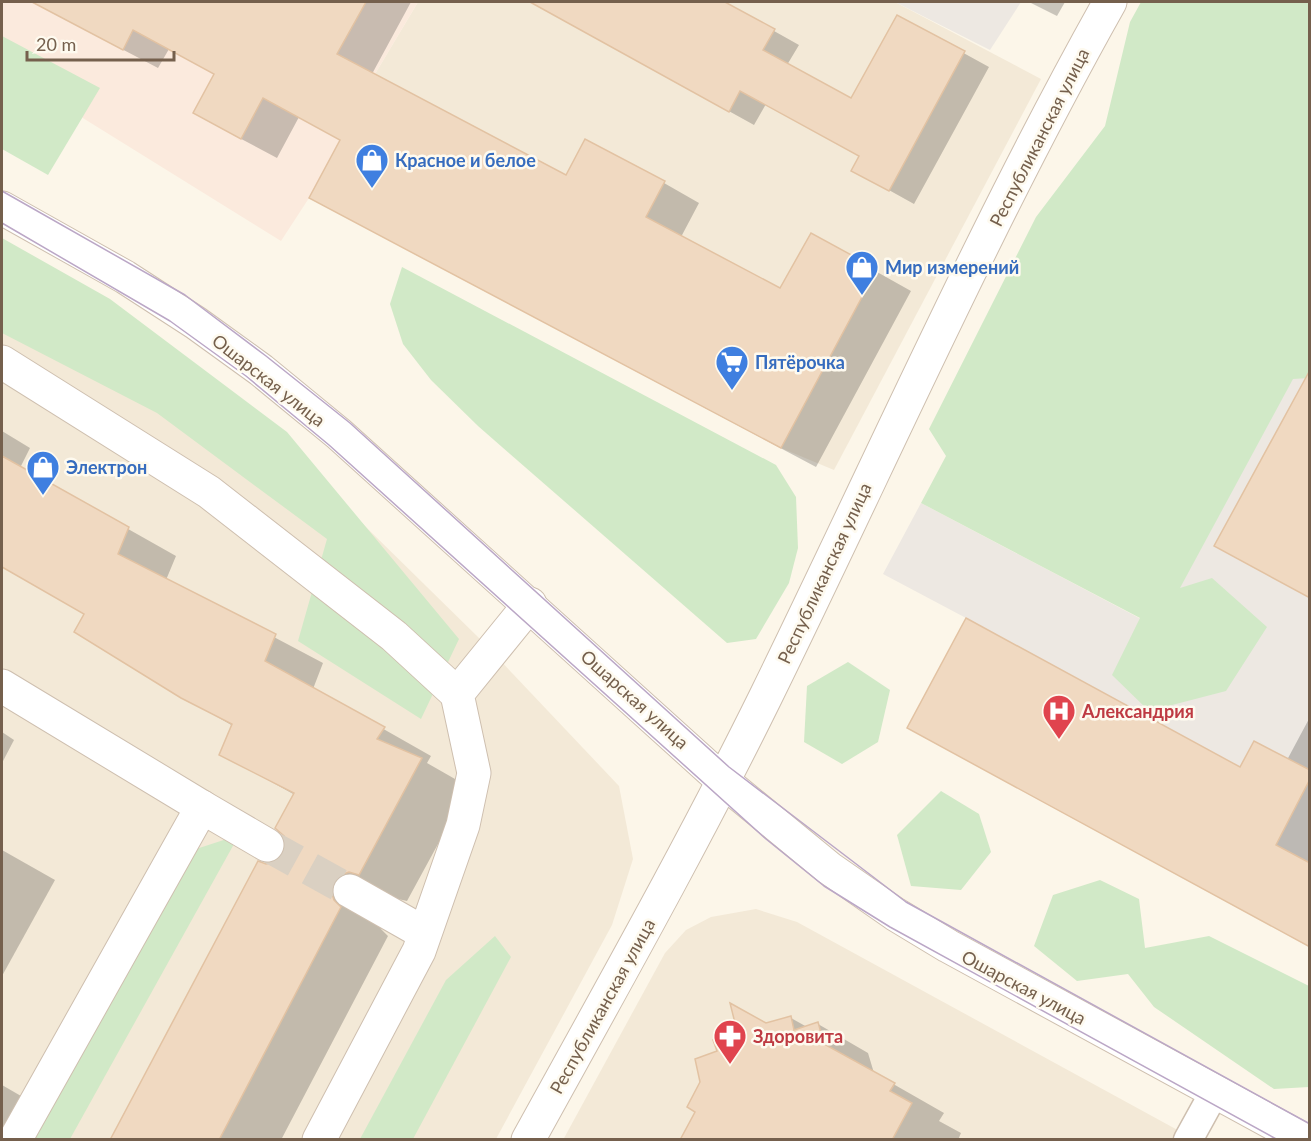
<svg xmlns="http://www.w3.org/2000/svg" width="1311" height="1141" font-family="Lato,sans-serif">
<rect width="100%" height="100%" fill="#fcf6e9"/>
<g fill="#f3e9d7">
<path d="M418,2H895L1041,79L834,470L781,448L309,198L375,74Z"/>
<path d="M2,246L263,426L478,637L619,786L633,859L612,925L496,1139H2Z"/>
<path d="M756,909L797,922L1194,1139L563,1140L665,953L686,930L711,917Z"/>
</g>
<path fill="#fbeadd" d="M2,2H418L375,74L309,198L281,241L49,97L2,72Z"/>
<g fill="#ede8e2">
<path d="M895,2H1021L990,50Z"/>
<path d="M1309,347V947L907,728L966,618L883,574L921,503L1158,628Z"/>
</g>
<g fill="#d1e9c7">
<path d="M1141,2H1309V378L1293,379L1180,588L1212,578L1267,627L1226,691L1149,711L1112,675L1140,618L921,503L946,456L929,429L1036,217L1105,126L1130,22Z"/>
<path d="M2,36L100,88L48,175L2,149Z"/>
<path d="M2,238L110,299L287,432L459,639L421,719L298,641L327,539L157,413L2,333Z"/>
<path d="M402,267L776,465L796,497L798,548L789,583L756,639L727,643L478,426L431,380L403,344L390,304Z"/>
<path d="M848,662L890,690L878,742L842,764L804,742L807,686Z"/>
<path d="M941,791L979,814L991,852L961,890L911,886L897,835Z"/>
<path d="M239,835L70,1139L29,1140L190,851Z"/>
<path d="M1100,880L1139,899L1145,948L1209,936L1309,986V1087L1274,1089L1154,1007L1128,974L1077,981L1034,946L1053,895Z"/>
<path d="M495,936L511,957L413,1139H360L446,980Z"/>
</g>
<g fill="#0003">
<path d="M32,2H411L372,74L566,177L664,183L699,203L681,237L781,290L811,235L911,291L816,467L311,198L342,140L299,117L277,158L230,133L216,74L169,49L158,68Z"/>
<path d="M532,2H722L799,45L787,65L851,100L898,17L989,67L914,204L878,184L861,156L766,104L754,125Z"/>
<path d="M1029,2H1065L1057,16Z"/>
<path d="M2,431L30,448L20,468L176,556L166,580L323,663L313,689L431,756L427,763L469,787L407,901L398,899L389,901L378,919L381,929L388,936L281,1140H111L266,865L276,863L285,855L295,795L221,754L233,726L179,695L86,613L2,564Z"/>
<path d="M1310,717V947L1241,769L1287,760Z"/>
<path d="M2,732L14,740L2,763Z"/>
<path d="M2,850L55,880L2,976Z"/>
<path d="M791,1018L807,1027L818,1024L868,1053L874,1073L944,1113L939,1121L961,1133L958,1140H682L697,1112L718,1052L766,1025Z"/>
<path d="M2,1085L21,1096L2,1135Z"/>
</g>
<g fill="#f0d9c1" stroke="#e2c2a2" stroke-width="1.5">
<path d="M32,2H366L337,54L566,175L585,139L665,181L646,217L780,288L811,233L877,269L781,448L309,198L340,140L263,98L241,139L193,113L214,74L133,30L123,50Z"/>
<path d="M530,2H725L775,29L763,50L851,98L897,15L965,51L889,191L851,171L859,156L740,91L729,112Z"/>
<path d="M1310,370V598L1214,546Z"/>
<path d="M2,456L129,527L118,554L276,634L265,661L385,727L377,739L422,758L359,875L349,872L341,875L333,882L331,891L334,900L341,907L219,1140H110L258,861L266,864L276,862L283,854L286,846L284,836L275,828L294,793L219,755L232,724L181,698L74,632L84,614L2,567Z"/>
<path d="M966,618L1240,767L1254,741L1310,770V779L1276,845L1310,863V947L907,728Z"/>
<path d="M730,1003L766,1023L791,1016L794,1030L818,1022L824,1044L895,1083L890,1091L912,1103L892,1140H680L695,1112L687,1107L700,1082L695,1059L717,1051L713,1040L737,1031Z"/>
</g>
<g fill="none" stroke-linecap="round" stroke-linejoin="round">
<path stroke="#dad0c2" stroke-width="33" stroke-dasharray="33 16" stroke-linecap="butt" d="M267,845L350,891"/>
<defs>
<path id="service" d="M1188,1140L1215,1091"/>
<g id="minor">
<path d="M2,362L209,492L394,636L457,694"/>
<path d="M2,686L202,807"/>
<path d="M350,891L424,933"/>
<path d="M15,1140L202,807L267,845"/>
<path d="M319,1140L419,951L463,825L474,773L457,694L530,604"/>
<path d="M528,1140C609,993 691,848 765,698C879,466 983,228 1110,2"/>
</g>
<path id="tertiary" d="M2,208L125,277L196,323L261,370L339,434L723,781L829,868L895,914L948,946L1304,1140"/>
</defs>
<use href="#service" stroke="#cebfaf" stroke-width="31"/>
<use href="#minor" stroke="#cebfaf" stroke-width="35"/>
<use href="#tertiary" stroke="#cebfaf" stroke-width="35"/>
<use href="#service" stroke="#fff" stroke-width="28"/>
<use href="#minor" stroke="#fff" stroke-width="33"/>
<use href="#tertiary" stroke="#fff" stroke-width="33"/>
<g stroke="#bba7c6" stroke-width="1.5">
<path d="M2,191L185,295L266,356L350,423L729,767L906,902L1310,1124"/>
<path d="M2,223L170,321L246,376L329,445L766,839L824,886L890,927L1278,1140"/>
</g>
</g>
<defs>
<symbol id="shop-pin" viewBox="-11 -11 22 30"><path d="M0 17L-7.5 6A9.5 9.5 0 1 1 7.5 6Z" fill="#3f7fe0" stroke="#fefaef"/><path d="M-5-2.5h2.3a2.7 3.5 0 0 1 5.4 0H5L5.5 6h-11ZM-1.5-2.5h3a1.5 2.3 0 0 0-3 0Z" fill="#fff"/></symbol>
<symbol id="supermarket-pin" viewBox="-11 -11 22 30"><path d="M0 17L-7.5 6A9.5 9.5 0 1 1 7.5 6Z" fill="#3f7fe0" stroke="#fefaef"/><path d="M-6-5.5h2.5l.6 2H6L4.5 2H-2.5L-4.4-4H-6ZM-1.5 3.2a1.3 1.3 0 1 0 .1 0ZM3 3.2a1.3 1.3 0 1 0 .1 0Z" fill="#fff"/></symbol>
<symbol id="hospital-pin" viewBox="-11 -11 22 30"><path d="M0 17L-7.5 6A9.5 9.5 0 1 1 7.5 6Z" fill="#e0444e" stroke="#fefaef"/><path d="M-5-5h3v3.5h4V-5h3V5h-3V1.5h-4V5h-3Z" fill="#fff"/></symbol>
<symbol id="pharmacy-pin" viewBox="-11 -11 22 30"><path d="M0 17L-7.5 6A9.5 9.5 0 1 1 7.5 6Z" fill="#e0444e" stroke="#fefaef"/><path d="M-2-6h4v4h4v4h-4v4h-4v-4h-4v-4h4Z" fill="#fff"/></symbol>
</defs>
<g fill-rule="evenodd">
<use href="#shop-pin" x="353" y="141" width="38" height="52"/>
<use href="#shop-pin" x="843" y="248" width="38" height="52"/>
<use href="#supermarket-pin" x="713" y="343" width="38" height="52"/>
<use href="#shop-pin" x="24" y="448" width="38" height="52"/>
<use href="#hospital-pin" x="1040" y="692" width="38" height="52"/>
<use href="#pharmacy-pin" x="711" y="1017" width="38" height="52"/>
</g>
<g text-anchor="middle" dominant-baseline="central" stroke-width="5" stroke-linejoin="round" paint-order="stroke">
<g font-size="18" fill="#75604d" stroke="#fefaef">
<text transform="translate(1039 137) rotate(-63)">Республиканская улица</text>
<text transform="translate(269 380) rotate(38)">Ошарская улица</text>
<text transform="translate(824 573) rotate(-65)">Республиканская улица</text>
<text transform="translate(635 699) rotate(42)">Ошарская улица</text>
<text transform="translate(1024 987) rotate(28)">Ошарская улица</text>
<text transform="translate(602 1006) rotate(-61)">Республиканская улица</text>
</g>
<g font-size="18" font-weight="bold" fill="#366cbe" stroke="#fefaef" text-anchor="start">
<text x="395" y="160">Красное и белое</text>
<text x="885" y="267">Мир измерений</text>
<text x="755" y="362">Пятёрочка</text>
<text x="66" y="467">Электрон</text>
</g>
<g font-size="18" font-weight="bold" fill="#be3a42" stroke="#fefaef" text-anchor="start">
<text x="1082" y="711">Александрия</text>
<text x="753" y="1036">Здоровита</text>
</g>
</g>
<rect width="1311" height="1141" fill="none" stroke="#75604d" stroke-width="6"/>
<path d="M27 51v9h147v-9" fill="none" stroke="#75604d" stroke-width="3"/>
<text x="36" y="51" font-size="18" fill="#75604d" stroke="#fefaef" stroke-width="4.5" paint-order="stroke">20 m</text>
</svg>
